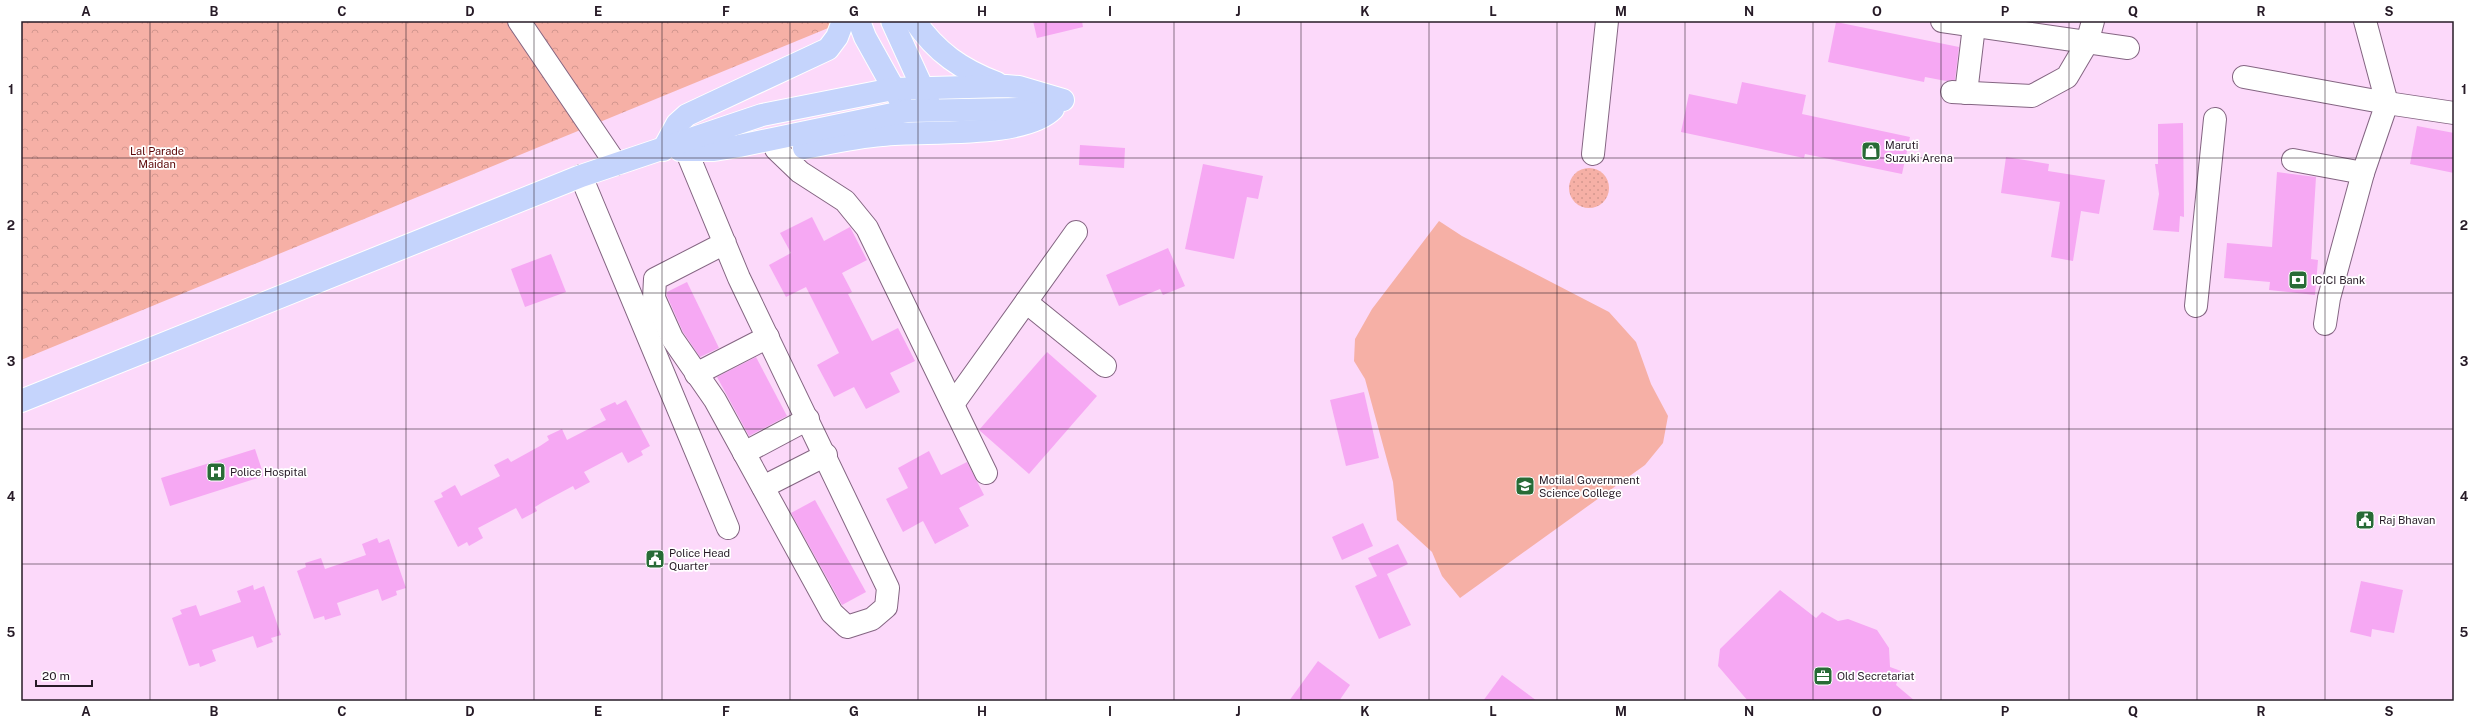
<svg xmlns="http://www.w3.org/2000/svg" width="2475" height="722" font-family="'Public Sans',sans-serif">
<defs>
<pattern id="grass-dots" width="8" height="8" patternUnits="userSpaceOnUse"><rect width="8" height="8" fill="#f6b0a6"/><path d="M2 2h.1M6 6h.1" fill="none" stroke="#d3978f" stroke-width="1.8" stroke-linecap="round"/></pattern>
<pattern id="park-crowns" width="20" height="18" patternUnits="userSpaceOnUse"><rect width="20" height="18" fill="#f6b0a6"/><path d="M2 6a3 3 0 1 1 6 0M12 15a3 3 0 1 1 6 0" fill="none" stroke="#d3978f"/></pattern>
</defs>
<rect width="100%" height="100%" fill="#fcd9fa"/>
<circle fill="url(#grass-dots)" cx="1589" cy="188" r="20"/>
<path fill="url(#park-crowns)" d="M21,21H837L838,24L21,360Z"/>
<path fill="#f6b0a6" d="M1439,221L1462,236L1609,312L1636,342L1651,384L1668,416L1663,443L1645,465L1460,598L1442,576L1432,552L1397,520L1393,482L1365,379L1354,361L1355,339L1372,309Z"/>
<g fill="#f6a8f3">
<path d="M1033,21H1082L1083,27L1037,38Z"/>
<path d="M1836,22L1959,47L1955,80L1946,81L1925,77L1924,82L1828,62Z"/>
<path d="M1742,82L1806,95L1802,114L1910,137L1902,174L1805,154L1804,158L1681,132L1689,94L1737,104Z"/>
<path d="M2183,123L2184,217L2180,216L2179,232L2153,230L2159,194L2155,164H2158V124Z"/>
<path d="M2417,126L2454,133V173L2410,164Z"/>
<path d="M1080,145L1125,148L1124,168L1079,165Z"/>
<path d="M2006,157L2049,164L2048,171L2105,180L2099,214L2081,211L2073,261L2051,257L2060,202L2001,193Z"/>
<path d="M1203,164L1263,176L1258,199L1247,197L1234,259L1185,249Z"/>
<path d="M2277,172L2316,177L2311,259L2318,260L2315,295L2269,290L2270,282L2224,278L2227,243L2272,247Z"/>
<path d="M812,217L824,241L850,227L867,260L842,273L852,292L848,294L872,341L898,328L915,361L890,373L900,392L866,409L854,387L834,397L817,365L839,353L806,287L786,297L769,265L791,253L780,233Z"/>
<path d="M1168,248L1185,286L1163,295L1160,289L1119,306L1106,275Z"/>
<path d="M551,254L566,292L525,307L511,269Z"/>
<path d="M687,282L719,348L700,357L683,332L667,296V292Z"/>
<path d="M1047,352L1097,396L1029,474L979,430Z"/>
<path d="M756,357L787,416L749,436L717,377Z"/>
<path d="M1364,392L1379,458L1346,466L1330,400Z"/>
<path d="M626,400L650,446L641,451L643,455L628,463L622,452L584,472L590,482L575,490L573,486L543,502L535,507L537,511L522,519L516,508L478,528L483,538L469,546L467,542L458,547L434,501L443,497L441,493L455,485L461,496L500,476L494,465L508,458L511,462L540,446L549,440L547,436L562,429L567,440L606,420L600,409L615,402L617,405Z"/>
<path d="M255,449L264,476L170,506L161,478Z"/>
<path d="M929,451L941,475L967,462L984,495L959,508L969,526L935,544L923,521L903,532L886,499L908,488L898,468Z"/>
<path d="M815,500L866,592L842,605L791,513Z"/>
<path d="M1363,523L1373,546L1342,560L1332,537Z"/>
<path d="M377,538L379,543L389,539L406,588L396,591L397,595L382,601L378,589L337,603L341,615L325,620L324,616L314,619L297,571L306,567L305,563L321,558L325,569L366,555L362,544Z"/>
<path d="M1398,544L1408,564L1387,574L1411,625L1379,639L1355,586L1377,576L1368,558Z"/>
<path d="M2361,581L2403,590L2394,633L2372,629L2371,637L2350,632Z"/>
<path d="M253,585L254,590L264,586L281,635L271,638L273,642L257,648L253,636L212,650L216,661L200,667L199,663L189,666L172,618L182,614L180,610L196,605L200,616L241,602L237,591Z"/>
<path d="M1780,590L1816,618L1822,612L1838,621L1848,619L1877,630L1889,648L1890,667L1901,671L1896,685L1915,701H1748L1718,666L1720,649Z"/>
<path d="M1318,661L1350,685L1339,701H1289Z"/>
<path d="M1502,675L1537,701H1483Z"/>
</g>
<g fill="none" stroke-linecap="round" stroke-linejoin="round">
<defs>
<g id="minor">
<path d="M519,21L616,164"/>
<path d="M1942,21L2128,48"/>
<path d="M2244,77L2387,103L2454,113"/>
<path d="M1952,92L2032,96L2067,77L2087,43L2093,21"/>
<path d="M1966,93L1974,26"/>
<path d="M776,149L800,172L845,201L867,228L986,473"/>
<path d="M686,150L739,278L888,588L886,607L872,619L847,627L832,613L715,400L672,338L654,298L655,279L725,243"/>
<path d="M1593,154L1607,21"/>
<path d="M2293,160L2363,173"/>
<path d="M581,176L728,528"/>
<path d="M1026,302L1105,366"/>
<path d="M2196,306L2215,119"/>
<path d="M2325,324L2329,298L2363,173L2387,103L2365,21"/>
<path d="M696,374L768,337"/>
<path d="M953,404L1076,232"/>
<path d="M744,453L808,419"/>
<path d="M763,487L826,455"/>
</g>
<g id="major">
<path d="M859,21L865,37L900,100"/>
<path d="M892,21L928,100"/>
<path d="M915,21C936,52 962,70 997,83"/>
<path d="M804,148C830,143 856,137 882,135C926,130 1023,139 1053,109"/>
<path d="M663,150L677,124L687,115L828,49L837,37L843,21"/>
<path d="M680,150H714L739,146L907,111L1019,109L1061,100"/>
<path d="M21,401L581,176L762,115L893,89L1006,86L1019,87L1063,100"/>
</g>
</defs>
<use href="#minor" stroke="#846582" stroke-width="24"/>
<use href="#major" stroke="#fff" stroke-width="24"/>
<use href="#minor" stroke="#fff" stroke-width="22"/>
<use href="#major" stroke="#c5d4fc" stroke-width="22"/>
</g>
<path fill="none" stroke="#271b27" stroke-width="1" stroke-opacity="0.55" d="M150,21V701M278,21V701M406,21V701M534,21V701M662,21V701M790,21V701M918,21V701M1046,21V701M1174,21V701M1301,21V701M1429,21V701M1557,21V701M1685,21V701M1813,21V701M1941,21V701M2069,21V701M2197,21V701M2325,21V701M21,158H2454M21,293H2454M21,429H2454M21,564H2454"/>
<defs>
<symbol id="shop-square" viewBox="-11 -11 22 22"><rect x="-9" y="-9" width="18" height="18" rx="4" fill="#286b36" stroke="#fff"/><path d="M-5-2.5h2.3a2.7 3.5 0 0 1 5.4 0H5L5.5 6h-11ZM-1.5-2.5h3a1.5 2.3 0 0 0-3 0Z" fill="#fff"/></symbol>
<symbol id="bank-square" viewBox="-11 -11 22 22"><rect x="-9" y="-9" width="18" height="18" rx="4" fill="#286b36" stroke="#fff"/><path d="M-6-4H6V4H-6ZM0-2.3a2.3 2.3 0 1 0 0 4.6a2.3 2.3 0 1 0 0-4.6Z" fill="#fff"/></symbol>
<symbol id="hospital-square" viewBox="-11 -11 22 22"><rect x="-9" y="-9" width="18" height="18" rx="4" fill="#286b36" stroke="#fff"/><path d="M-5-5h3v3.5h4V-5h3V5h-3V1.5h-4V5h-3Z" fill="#fff"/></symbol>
<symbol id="university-square" viewBox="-11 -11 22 22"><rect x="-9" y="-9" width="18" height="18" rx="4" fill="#286b36" stroke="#fff"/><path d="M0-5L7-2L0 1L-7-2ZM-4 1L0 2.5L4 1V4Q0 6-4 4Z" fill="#fff"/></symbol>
<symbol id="civic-square" viewBox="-11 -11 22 22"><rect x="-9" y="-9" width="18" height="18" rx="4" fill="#286b36" stroke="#fff"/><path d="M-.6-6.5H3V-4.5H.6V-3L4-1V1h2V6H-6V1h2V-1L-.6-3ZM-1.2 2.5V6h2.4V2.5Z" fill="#fff"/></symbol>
<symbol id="office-square" viewBox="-11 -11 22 22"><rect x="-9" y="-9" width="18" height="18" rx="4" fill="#286b36" stroke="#fff"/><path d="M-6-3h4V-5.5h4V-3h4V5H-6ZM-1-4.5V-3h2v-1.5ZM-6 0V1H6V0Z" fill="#fff"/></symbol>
</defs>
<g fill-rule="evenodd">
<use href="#shop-square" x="1860" y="140" width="22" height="22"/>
<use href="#bank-square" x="2287" y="269" width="22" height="22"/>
<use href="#hospital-square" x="205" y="461" width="22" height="22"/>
<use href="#university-square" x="1514" y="475" width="22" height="22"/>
<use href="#civic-square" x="2354" y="509" width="22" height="22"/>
<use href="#civic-square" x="644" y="548" width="22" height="22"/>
<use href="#office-square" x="1812" y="665" width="22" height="22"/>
</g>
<g text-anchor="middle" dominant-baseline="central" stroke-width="3.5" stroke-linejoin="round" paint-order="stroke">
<g font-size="11" fill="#271b27" stroke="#fff" text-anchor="start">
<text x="1885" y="145">Maruti<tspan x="1885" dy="13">Suzuki Arena</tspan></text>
<text x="2312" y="280">ICICI Bank</text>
<text x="230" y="472">Police Hospital</text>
<text x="1539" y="480">Motilal Government<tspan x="1539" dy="13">Science College</tspan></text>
<text x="2379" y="520">Raj Bhavan</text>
<text x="669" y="553">Police Head<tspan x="669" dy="13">Quarter</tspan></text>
<text x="1837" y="676">Old Secretariat</text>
</g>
<g font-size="11" fill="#5a0405" stroke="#fff">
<text x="157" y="151">Lal Parade<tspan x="157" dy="13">Maidan</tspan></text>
</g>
</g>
<rect width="2475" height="722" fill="none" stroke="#ffffff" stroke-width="44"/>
<path d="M36 680v6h56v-6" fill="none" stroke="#271b27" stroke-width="2"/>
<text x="42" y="680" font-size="12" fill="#271b27" stroke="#ffffff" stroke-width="3" paint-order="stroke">20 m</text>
<rect x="22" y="22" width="2431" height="678" fill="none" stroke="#271b27" stroke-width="1.5"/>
<g font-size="13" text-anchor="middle" font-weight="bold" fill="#271b27">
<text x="86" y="16">A</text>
<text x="214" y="16">B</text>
<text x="342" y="16">C</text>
<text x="470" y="16">D</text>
<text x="598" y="16">E</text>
<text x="726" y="16">F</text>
<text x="854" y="16">G</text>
<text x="982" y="16">H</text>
<text x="1110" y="16">I</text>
<text x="1238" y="16">J</text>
<text x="1365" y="16">K</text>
<text x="1493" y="16">L</text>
<text x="1621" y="16">M</text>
<text x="1749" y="16">N</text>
<text x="1877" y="16">O</text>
<text x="2005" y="16">P</text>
<text x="2133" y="16">Q</text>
<text x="2261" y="16">R</text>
<text x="2389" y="16">S</text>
<text x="11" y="94">1</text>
<text x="2464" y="94">1</text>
<text x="11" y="230">2</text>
<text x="2464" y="230">2</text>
<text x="11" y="366">3</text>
<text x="2464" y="366">3</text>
<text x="11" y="501">4</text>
<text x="2464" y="501">4</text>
<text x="11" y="637">5</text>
<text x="2464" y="637">5</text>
<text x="86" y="716">A</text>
<text x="214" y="716">B</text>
<text x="342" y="716">C</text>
<text x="470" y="716">D</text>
<text x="598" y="716">E</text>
<text x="726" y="716">F</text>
<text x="854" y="716">G</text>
<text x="982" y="716">H</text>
<text x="1110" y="716">I</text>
<text x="1238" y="716">J</text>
<text x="1365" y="716">K</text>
<text x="1493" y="716">L</text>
<text x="1621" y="716">M</text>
<text x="1749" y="716">N</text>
<text x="1877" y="716">O</text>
<text x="2005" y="716">P</text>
<text x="2133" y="716">Q</text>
<text x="2261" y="716">R</text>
<text x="2389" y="716">S</text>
</g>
</svg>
